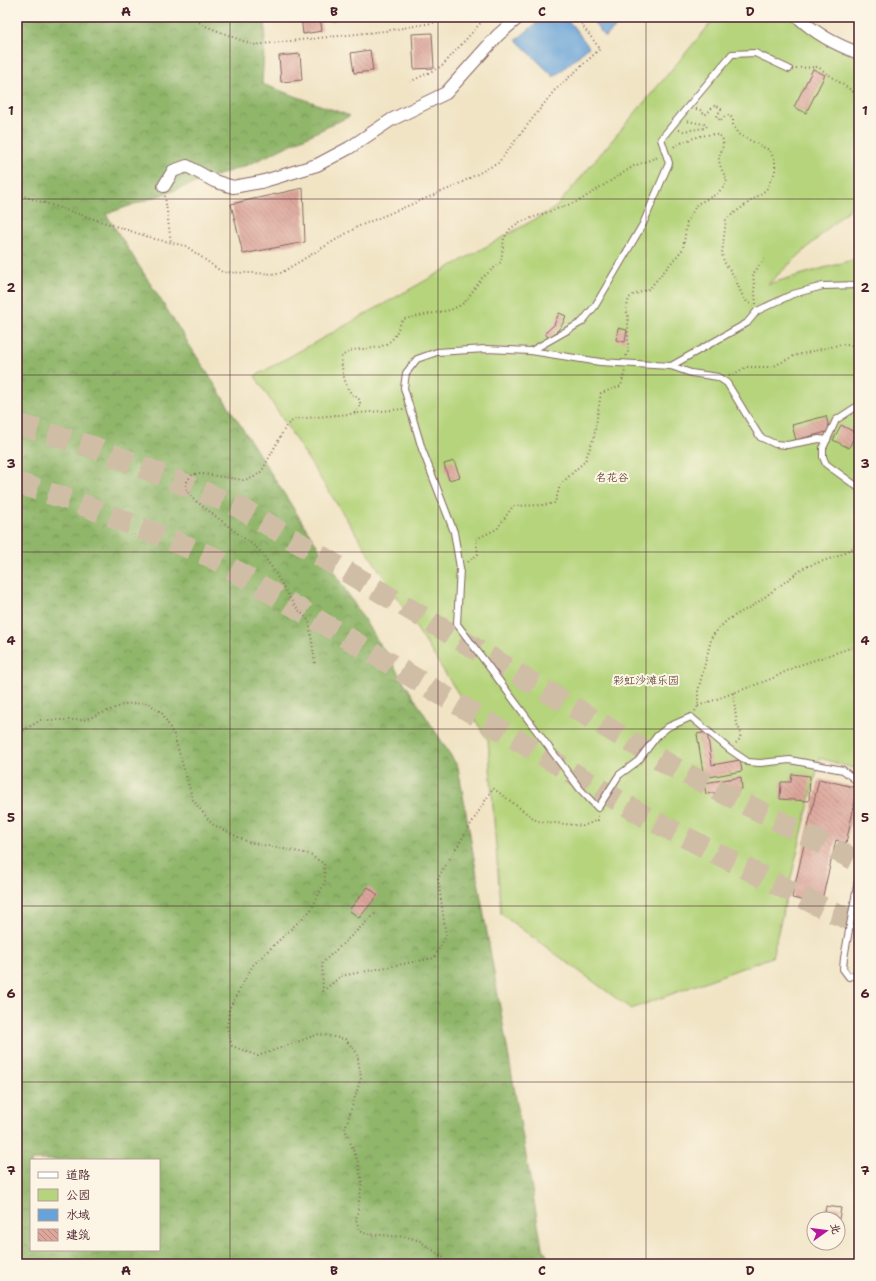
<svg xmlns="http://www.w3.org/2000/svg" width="876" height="1281" font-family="'Shantell Sans','LXGW WenKai TC',sans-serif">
<defs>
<pattern id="forest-crowns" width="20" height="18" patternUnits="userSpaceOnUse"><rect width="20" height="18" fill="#90b66b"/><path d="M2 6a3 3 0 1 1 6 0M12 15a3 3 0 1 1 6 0" fill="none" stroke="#789358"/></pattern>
<pattern id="building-back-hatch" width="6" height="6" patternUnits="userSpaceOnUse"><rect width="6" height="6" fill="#dda69b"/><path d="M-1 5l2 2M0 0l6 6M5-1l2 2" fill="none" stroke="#b5877f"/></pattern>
</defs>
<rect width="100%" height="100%" fill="#fcf5e5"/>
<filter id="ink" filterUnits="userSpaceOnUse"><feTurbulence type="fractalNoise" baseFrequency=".025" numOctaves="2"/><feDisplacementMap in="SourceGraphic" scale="8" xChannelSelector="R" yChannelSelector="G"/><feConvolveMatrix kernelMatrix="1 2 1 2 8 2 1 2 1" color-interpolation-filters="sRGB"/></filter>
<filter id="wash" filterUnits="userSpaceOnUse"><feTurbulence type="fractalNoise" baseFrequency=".012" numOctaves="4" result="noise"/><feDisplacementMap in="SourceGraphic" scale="16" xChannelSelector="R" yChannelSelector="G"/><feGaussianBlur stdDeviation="0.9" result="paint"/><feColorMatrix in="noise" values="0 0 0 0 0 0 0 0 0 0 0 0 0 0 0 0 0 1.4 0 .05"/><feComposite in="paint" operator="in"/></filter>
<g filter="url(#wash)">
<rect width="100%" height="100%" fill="#f1e4c5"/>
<path fill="url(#forest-crowns)" stroke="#6d6a4b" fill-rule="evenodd" d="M17,17H266L262,84L350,116L250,164L106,214L458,767L542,1247L553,1264H17ZM31,1160H159V1250H31Z"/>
<path fill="#b5d47b" stroke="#807a53" d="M716,17H790L859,59V200L768,284L859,258V770L820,758L772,957L631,1009L501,914L488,740L255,376L555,208Z"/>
<g fill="#67a3d8" stroke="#586182">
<path d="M544,17H566L589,47L554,77L516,40Z"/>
<path d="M590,17H627L605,37Z"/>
</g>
<g id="blocks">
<g fill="url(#building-back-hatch)">
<path d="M301,17H320L322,31L303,34Z"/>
<path d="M329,17H342L332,22Z"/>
<path d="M432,33L434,68L414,69L412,34Z"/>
<path d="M370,50L373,71L354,73L351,53Z"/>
<path d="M300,54L302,80L281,82L279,56Z"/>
<path d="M813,69L825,75L806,113L794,107Z"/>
<path d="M303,188L305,242L243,254L231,204Z"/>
<path d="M559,313L566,316L563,323L559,329L549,339L545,333L554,325Z"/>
<path d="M618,328L627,330L625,342L616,340Z"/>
<path d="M826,416L830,431L796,440L792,425Z"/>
<path d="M841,425L856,433L849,448L833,440Z"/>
<path d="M454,461L460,477L449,480L444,464Z"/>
<path d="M707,732L712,765L740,760L742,771L704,778L697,734Z"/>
<path d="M792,774L810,776L809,801L780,799L781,782H791Z"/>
<path d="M741,777L742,789L706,794L704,783Z"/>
<path d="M819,779L858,788L846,843L836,840L821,904L792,898Z"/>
<path d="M368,887L378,895L359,918L349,910Z"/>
<path d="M826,1206L841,1208L839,1219H824Z"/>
<path d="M820,1243H835L834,1248L819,1246Z"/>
</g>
</g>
</g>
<g filter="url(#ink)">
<use href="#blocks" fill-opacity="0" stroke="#846461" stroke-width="1"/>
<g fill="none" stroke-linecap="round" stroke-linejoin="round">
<g stroke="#d0bda6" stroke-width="22" stroke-dasharray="22 11" stroke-linecap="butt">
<path d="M17,424L93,447L237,506L673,767L859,862"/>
<path d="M17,483L74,501L212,557L646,817L829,911L859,923"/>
</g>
<defs>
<g id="service">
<path d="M531,351L582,322L595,306L643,224L669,163L661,139L732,54L755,53L789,69"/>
<path d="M671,366L747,323L757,311L793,294L823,286L859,285"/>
<path d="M859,405L836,420L823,448V457L826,464L859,488"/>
<path d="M827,440L819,439L787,445L775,444L760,437L727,383L718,377L691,373L671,366L600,362L531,351L486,349L437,352L417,359L406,373L404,388L422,449L454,532L460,568L457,624L580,789L598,808L619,775L638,761L657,736L668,727L691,717L729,749L748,762L760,763L790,760L843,770L859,783"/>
<path d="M859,875L844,958L843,969L849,977L859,973"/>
</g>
<g id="minor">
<path d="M798,17C816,34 836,45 859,53"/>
<path d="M164,186L173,171L187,166L214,181L233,187L261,182L317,165L349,148L391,120L446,93L498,35L519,17"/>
</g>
</defs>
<use href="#service" stroke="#846461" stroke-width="8"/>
<use href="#minor" stroke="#846461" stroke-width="14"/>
<g stroke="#846461" stroke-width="2" stroke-dasharray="1 3" stroke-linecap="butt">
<path d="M193,17L203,25L253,45L385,31L467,17"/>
<path d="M796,68L818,67L859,96"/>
<path d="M410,82L442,66L486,17"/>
<path d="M696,109L700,110L705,115C709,112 711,108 716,105L721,109L717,116L720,121L724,117L729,115L733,119V125L738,134L769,150L775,160V172L766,190L726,219L722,254L724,262L734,276L743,297L747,302L753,305"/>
<path d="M679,130L683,131L705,128L707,126L704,124L686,121"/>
<path d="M17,194L155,239L186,246L222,272L279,274L357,227L453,187L498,163L554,91L600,49L576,17"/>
<path d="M165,196L171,243"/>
<path d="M756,304L753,274L765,258"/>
<path d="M626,356L628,353V315L626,310L629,298L633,295L649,289L683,249L687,222L697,204L715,195L724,187L727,180C724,174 719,165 719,159C719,153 726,145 722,138C715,128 680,142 672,148"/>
<path d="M729,375L736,373L746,367H772L794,356L842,344L851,346L856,345L859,347"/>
<path d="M354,413C360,408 362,405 358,397C356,397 353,396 352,394C345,388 340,364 342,356C345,354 349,351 353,350C365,348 379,350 389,342C398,336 397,326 404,319L450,310L461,305L465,302L482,278L501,262L504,238L511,228L520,222L579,201L634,166L658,157"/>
<path d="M468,562L478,554L476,539L497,529L513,506L544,505L555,503L560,485L585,461L594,437L601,393L621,386L625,370"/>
<path d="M315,663L309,621L294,605L271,566L258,549L192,498C185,488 183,484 193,474H204L243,480L253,478L262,471L286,426L295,419L403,409"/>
<path d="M733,693L737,724L741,733L740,739L735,744"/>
<path d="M698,706L771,679L797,666L859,645"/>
<path d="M695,711L698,706V691L712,636L727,620L754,605L805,567L838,556L853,548L859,538"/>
<path d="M17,741L24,730L41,720H84L126,704L148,703L162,713L174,735L193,800L212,824L248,842L309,854L324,864L325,881L311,910L253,965L229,1009L227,1028L232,1046L258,1056L319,1034L345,1039L357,1053L361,1078L345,1129L358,1162L362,1183L356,1220L359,1229L366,1234L407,1237L420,1241L452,1264"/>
<path d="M375,914L322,963L323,991L341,976L434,958L446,936L438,878L493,788L537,821L583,826L598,820V815"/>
<path d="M853,1264L859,1259"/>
</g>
<use href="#service" stroke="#fff" stroke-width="6"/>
<use href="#minor" stroke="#fff" stroke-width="12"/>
</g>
</g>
<path fill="none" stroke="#4a1f2b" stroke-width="1" stroke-opacity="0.55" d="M230,17V1264M438,17V1264M646,17V1264M17,199H859M17,375H859M17,552H859M17,729H859M17,906H859M17,1082H859"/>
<g text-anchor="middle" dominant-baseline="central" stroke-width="4" stroke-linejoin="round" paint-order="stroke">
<g font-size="11" fill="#654c3f" stroke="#fcf5e5">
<text x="612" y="477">名花谷</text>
<text x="646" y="680">彩虹沙滩乐园</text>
</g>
</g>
<rect width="876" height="1281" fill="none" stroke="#fcf5e5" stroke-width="44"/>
<rect x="30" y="1159" width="130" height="92" fill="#fcf5e5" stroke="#b59f9b"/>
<rect x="38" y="1172" width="20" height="6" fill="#ffffff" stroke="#b59f9b"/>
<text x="66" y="1179" font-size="12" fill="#4a1f2b">道路</text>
<rect x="38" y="1189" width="20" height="12" fill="#b5d47b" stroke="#b59f9b"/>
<text x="66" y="1199" font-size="12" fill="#4a1f2b">公园</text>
<rect x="38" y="1209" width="20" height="12" fill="#67a3d8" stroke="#b59f9b"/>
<text x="66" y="1219" font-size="12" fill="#4a1f2b">水域</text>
<rect x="38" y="1229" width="20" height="12" fill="url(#building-back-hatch)" stroke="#b59f9b"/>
<text x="66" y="1239" font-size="12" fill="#4a1f2b">建筑</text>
<g transform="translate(826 1231) rotate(76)"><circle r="19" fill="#fcf5e5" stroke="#b59f9b"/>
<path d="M0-3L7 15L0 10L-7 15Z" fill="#b5179e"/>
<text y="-6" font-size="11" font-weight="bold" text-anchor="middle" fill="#4a1f2b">北</text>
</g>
<rect x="22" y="22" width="832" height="1237" fill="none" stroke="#4a1f2b" stroke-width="1.5"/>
<g font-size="13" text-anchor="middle" font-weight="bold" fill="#4a1f2b">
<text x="126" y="16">A</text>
<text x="334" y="16">B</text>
<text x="542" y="16">C</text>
<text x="750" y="16">D</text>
<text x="11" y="115">1</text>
<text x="865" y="115">1</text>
<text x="11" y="292">2</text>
<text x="865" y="292">2</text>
<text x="11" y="468">3</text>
<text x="865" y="468">3</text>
<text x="11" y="645">4</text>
<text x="865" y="645">4</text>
<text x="11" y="822">5</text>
<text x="865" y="822">5</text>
<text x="11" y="998">6</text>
<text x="865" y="998">6</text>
<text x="11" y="1175">7</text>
<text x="865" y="1175">7</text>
<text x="126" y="1275">A</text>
<text x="334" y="1275">B</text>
<text x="542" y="1275">C</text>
<text x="750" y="1275">D</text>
</g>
</svg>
